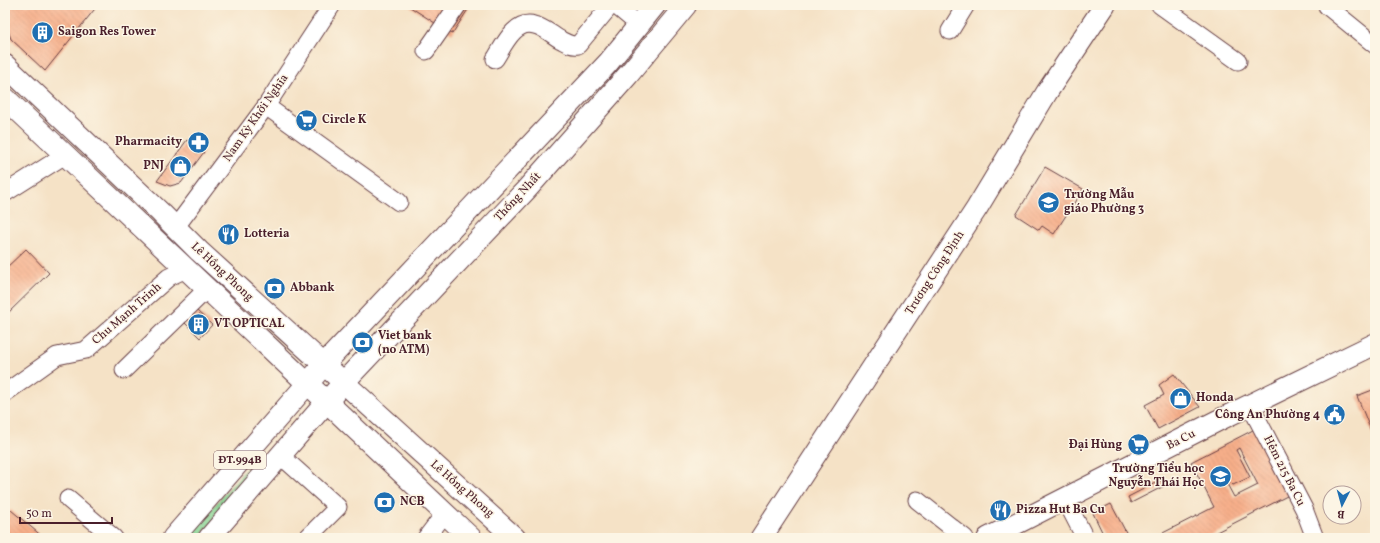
<svg xmlns="http://www.w3.org/2000/svg" width="1380" height="543" font-family="Vollkorn,serif">
<defs>
<pattern id="grass-tufts" width="24" height="20" patternUnits="userSpaceOnUse"><rect width="24" height="20" fill="#87d594"/><path d="M3 7l-1-3M5 7V3M7 7l1-3M15 17l-1-3M17 17v-4M19 17l1-3" fill="none" stroke="#76b680"/></pattern>
<pattern id="building-back-hatch" width="6" height="6" patternUnits="userSpaceOnUse"><rect width="6" height="6" fill="#f7af8a"/><path d="M-1 5l2 2M0 0l6 6M5-1l2 2" fill="none" stroke="#d59677"/></pattern>
</defs>
<rect width="100%" height="100%" fill="#fcf5e5"/>
<filter id="ink" filterUnits="userSpaceOnUse"><feTurbulence type="fractalNoise" baseFrequency=".025" numOctaves="2"/><feDisplacementMap in="SourceGraphic" scale="8" xChannelSelector="R" yChannelSelector="G"/><feConvolveMatrix kernelMatrix="1 2 1 2 8 2 1 2 1" color-interpolation-filters="sRGB"/></filter>
<filter id="wash" filterUnits="userSpaceOnUse"><feTurbulence type="fractalNoise" baseFrequency=".012" numOctaves="4" result="noise"/><feDisplacementMap in="SourceGraphic" scale="16" xChannelSelector="R" yChannelSelector="G"/><feGaussianBlur stdDeviation="0.9" result="paint"/><feColorMatrix in="noise" values="0 0 0 0 0 0 0 0 0 0 0 0 0 0 0 0 0 1.4 0 .05"/><feComposite in="paint" operator="in"/></filter>
<g filter="url(#wash)">
<rect width="100%" height="100%" fill="#f5e2c6"/>
<path fill="url(#grass-tufts)" stroke="#687a60" d="M260,453L266,458L265,461L199,538H186Z"/>
<g id="blocks">
<g fill="url(#building-back-hatch)" fill-rule="evenodd">
<path d="M7,5H98L45,71L11,39L6,25Z"/>
<path d="M407,5H471L452,34Z"/>
<path d="M187,140L204,152L181,183L170,186L157,181Z"/>
<path d="M1045,167L1083,189L1054,234L1042,226L1039,230L1016,215Z"/>
<path d="M26,249L49,273L5,316V269Z"/>
<path d="M196,310L212,325L200,338L184,322Z"/>
<path d="M1174,374L1200,407L1158,429L1145,405L1164,395L1159,385Z"/>
<path d="M1375,389V441L1357,396Z"/>
<path d="M1255,429L1289,495L1205,538H1153L1214,507L1191,462ZM1239,448L1258,485L1234,497L1227,484L1231,483L1233,485L1250,477L1236,450Z"/>
<path d="M1161,480L1164,486L1131,503L1128,497Z"/>
<path d="M1111,504L1129,538H1105L1093,513Z"/>
<path d="M11,510L44,538H5V516Z"/>
</g>
</g>
</g>
<g filter="url(#ink)">
<use href="#blocks" fill-opacity="0" stroke="#643c42" stroke-width="1"/>
<g fill="none" stroke-linecap="round" stroke-linejoin="round">
<defs>
<g id="minor">
<path d="M615,5L639,25"/>
<path d="M1160,5L1238,61"/>
<path d="M1327,6L1375,45"/>
<path d="M950,31L966,5"/>
<path d="M426,51L458,5"/>
<path d="M495,59C503,47 515,19 534,25C544,27 552,35 561,40C567,43 571,46 578,45L611,5"/>
<path d="M266,106L399,202"/>
<path d="M5,193L65,155"/>
<path d="M175,228L266,106L332,5"/>
<path d="M124,370L207,289"/>
<path d="M5,393L57,356L86,350L169,277L186,269"/>
<path d="M1250,405L1304,509L1315,538"/>
<path d="M280,455L338,507L307,538"/>
<path d="M68,499L114,538"/>
<path d="M1065,499L1085,538"/>
<path d="M917,500L965,538"/>
<path d="M426,538L445,513"/>
</g>
<g id="major">
<path d="M5,65L161,213L199,251L515,538"/>
<path d="M5,98L471,538"/>
<path d="M173,538L328,360L608,63L655,5"/>
<path d="M209,538L343,383L526,190L628,75L686,5"/>
<path d="M761,538L977,208L1047,92L1105,5"/>
<path d="M988,538L1217,421L1375,344"/>
</g>
</defs>
<use href="#minor" stroke="#643c42" stroke-width="19"/>
<use href="#major" stroke="#643c42" stroke-width="23"/>
<use href="#minor" stroke="#fff" stroke-width="17"/>
<use href="#major" stroke="#fff" stroke-width="21"/>
</g>
</g>
<defs>
<symbol id="building-disc" viewBox="-11 -11 22 22"><circle r="9.5" fill="#1f6fb2" stroke="#fcf5e5"/><path d="M-4-6H4V6H1V3H-1V6H-4ZM-2.5-4.3h1.7v1.8h-1.7ZM.8-4.3h1.7v1.8H.8ZM-2.5-1h1.7V.8h-1.7ZM.8-1h1.7V.8H.8Z" fill="#fff"/></symbol>
<symbol id="supermarket-disc" viewBox="-11 -11 22 22"><circle r="9.5" fill="#1f6fb2" stroke="#fcf5e5"/><path d="M-6-5.5h2.5l.6 2H6L4.5 2H-2.5L-4.4-4H-6ZM-1.5 3.2a1.3 1.3 0 1 0 .1 0ZM3 3.2a1.3 1.3 0 1 0 .1 0Z" fill="#fff"/></symbol>
<symbol id="pharmacy-disc" viewBox="-11 -11 22 22"><circle r="9.5" fill="#1f6fb2" stroke="#fcf5e5"/><path d="M-2-6h4v4h4v4h-4v4h-4v-4h-4v-4h4Z" fill="#fff"/></symbol>
<symbol id="shop-disc" viewBox="-11 -11 22 22"><circle r="9.5" fill="#1f6fb2" stroke="#fcf5e5"/><path d="M-5-2.5h2.3a2.7 3.5 0 0 1 5.4 0H5L5.5 6h-11ZM-1.5-2.5h3a1.5 2.3 0 0 0-3 0Z" fill="#fff"/></symbol>
<symbol id="school-disc" viewBox="-11 -11 22 22"><circle r="9.5" fill="#1f6fb2" stroke="#fcf5e5"/><path d="M0-5L7-2L0 1L-7-2ZM-4 1L0 2.5L4 1V4Q0 6-4 4Z" fill="#fff"/></symbol>
<symbol id="restaurant-disc" viewBox="-11 -11 22 22"><circle r="9.5" fill="#1f6fb2" stroke="#fcf5e5"/><path d="M-5-6h1v4h1v-4h1v4h1v-4h1v5L-1.5 .5V6h-2V.5L-5-1ZM5-6V6H3V1.5H1.5Q1.5-4 5-6Z" fill="#fff"/></symbol>
<symbol id="bank-disc" viewBox="-11 -11 22 22"><circle r="9.5" fill="#1f6fb2" stroke="#fcf5e5"/><path d="M-6-4H6V4H-6ZM0-2.3a2.3 2.3 0 1 0 0 4.6a2.3 2.3 0 1 0 0-4.6Z" fill="#fff"/></symbol>
<symbol id="civic-disc" viewBox="-11 -11 22 22"><circle r="9.5" fill="#1f6fb2" stroke="#fcf5e5"/><path d="M-.6-6.5H3V-4.5H.6V-3L4-1V1h2V6H-6V1h2V-1L-.6-3ZM-1.2 2.5V6h2.4V2.5Z" fill="#fff"/></symbol>
</defs>
<g fill-rule="evenodd">
<use href="#building-disc" x="30" y="20" width="25" height="25"/>
<use href="#supermarket-disc" x="294" y="108" width="25" height="25"/>
<use href="#pharmacy-disc" x="186" y="130" width="25" height="25"/>
<use href="#shop-disc" x="168" y="154" width="25" height="25"/>
<use href="#school-disc" x="1036" y="190" width="25" height="25"/>
<use href="#restaurant-disc" x="216" y="222" width="25" height="25"/>
<use href="#bank-disc" x="262" y="276" width="25" height="25"/>
<use href="#building-disc" x="186" y="312" width="25" height="25"/>
<use href="#bank-disc" x="350" y="330" width="25" height="25"/>
<use href="#shop-disc" x="1168" y="386" width="25" height="25"/>
<use href="#civic-disc" x="1322" y="402" width="25" height="25"/>
<use href="#supermarket-disc" x="1126" y="432" width="25" height="25"/>
<use href="#school-disc" x="1208" y="464" width="25" height="25"/>
<use href="#bank-disc" x="372" y="490" width="25" height="25"/>
<use href="#restaurant-disc" x="988" y="498" width="25" height="25"/>
</g>
<g text-anchor="middle" dominant-baseline="central" stroke-width="3" stroke-linejoin="round" paint-order="stroke">
<rect fill="#fcf5e5" stroke="#7f5f63" stroke-width="1" x="214" y="451" width="52" height="18" rx="3"/>
<g font-size="11" font-weight="bold" fill="#4a1f2b">
<text x="240" y="460">ĐT.994B</text>
</g>
<g font-size="12" font-weight="bold" fill="#4a1f2b" stroke="#fcf5e5" text-anchor="start">
<text x="58" y="32">Saigon Res Tower</text>
<text x="322" y="120">Circle K</text>
<text x="182" y="142" text-anchor="end">Pharmacity</text>
<text x="164" y="166" text-anchor="end">PNJ</text>
<text x="1064" y="195">Trường Mẫu<tspan x="1064" dy="14">giáo Phường 3</tspan></text>
<text x="244" y="234">Lotteria</text>
<text x="290" y="288">Abbank</text>
<text x="214" y="324">VT OPTICAL</text>
<text x="378" y="336">Viet bank<tspan x="378" dy="14">(no ATM)</tspan></text>
<text x="1196" y="398">Honda</text>
<text x="1320" y="415" text-anchor="end">Công An Phường 4</text>
<text x="1122" y="445" text-anchor="end">Đại Hùng</text>
<text x="1204" y="469" text-anchor="end">Trường Tiểu học<tspan x="1204" dy="14">Nguyễn Thái Học</tspan></text>
<text x="400" y="502">NCB</text>
<text x="1016" y="510">Pizza Hut Ba Cu</text>
</g>
<g font-size="12" fill="#4a1f2b" stroke="#fcf5e5">
<text transform="translate(256 118) rotate(-55)">Nam Kỳ Khởi Nghĩa</text>
<text transform="translate(518 197) rotate(-47)">Thống Nhất</text>
<text transform="translate(222 272) rotate(43)">Lê Hồng Phong</text>
<text transform="translate(935 273) rotate(-57)">Trương Công Định</text>
<text transform="translate(127 314) rotate(-41)">Chu Mạnh Trinh</text>
<text transform="translate(1181 440) rotate(-27)">Ba Cu</text>
<text transform="translate(1284 471) rotate(63)">Hẻm 215 Ba Cu</text>
<text transform="translate(462 489) rotate(41)">Lê Hồng Phong</text>
</g>
</g>
<rect width="1380" height="543" fill="none" stroke="#fcf5e5" stroke-width="20"/>
<g transform="translate(1342 505) rotate(186)"><circle r="19" fill="#fcf5e5" stroke="#b59f9b"/>
<path d="M0-3L7 15L0 10L-7 15Z" fill="#1f6fb2"/>
<text y="-6" font-size="11" font-weight="bold" text-anchor="middle" fill="#4a1f2b">B</text>
</g>
<path d="M20 517v6h92v-6" fill="none" stroke="#4a1f2b" stroke-width="2"/>
<text x="26" y="517" font-size="12" fill="#4a1f2b" stroke="#fcf5e5" stroke-width="3" paint-order="stroke">50 m</text>
</svg>
